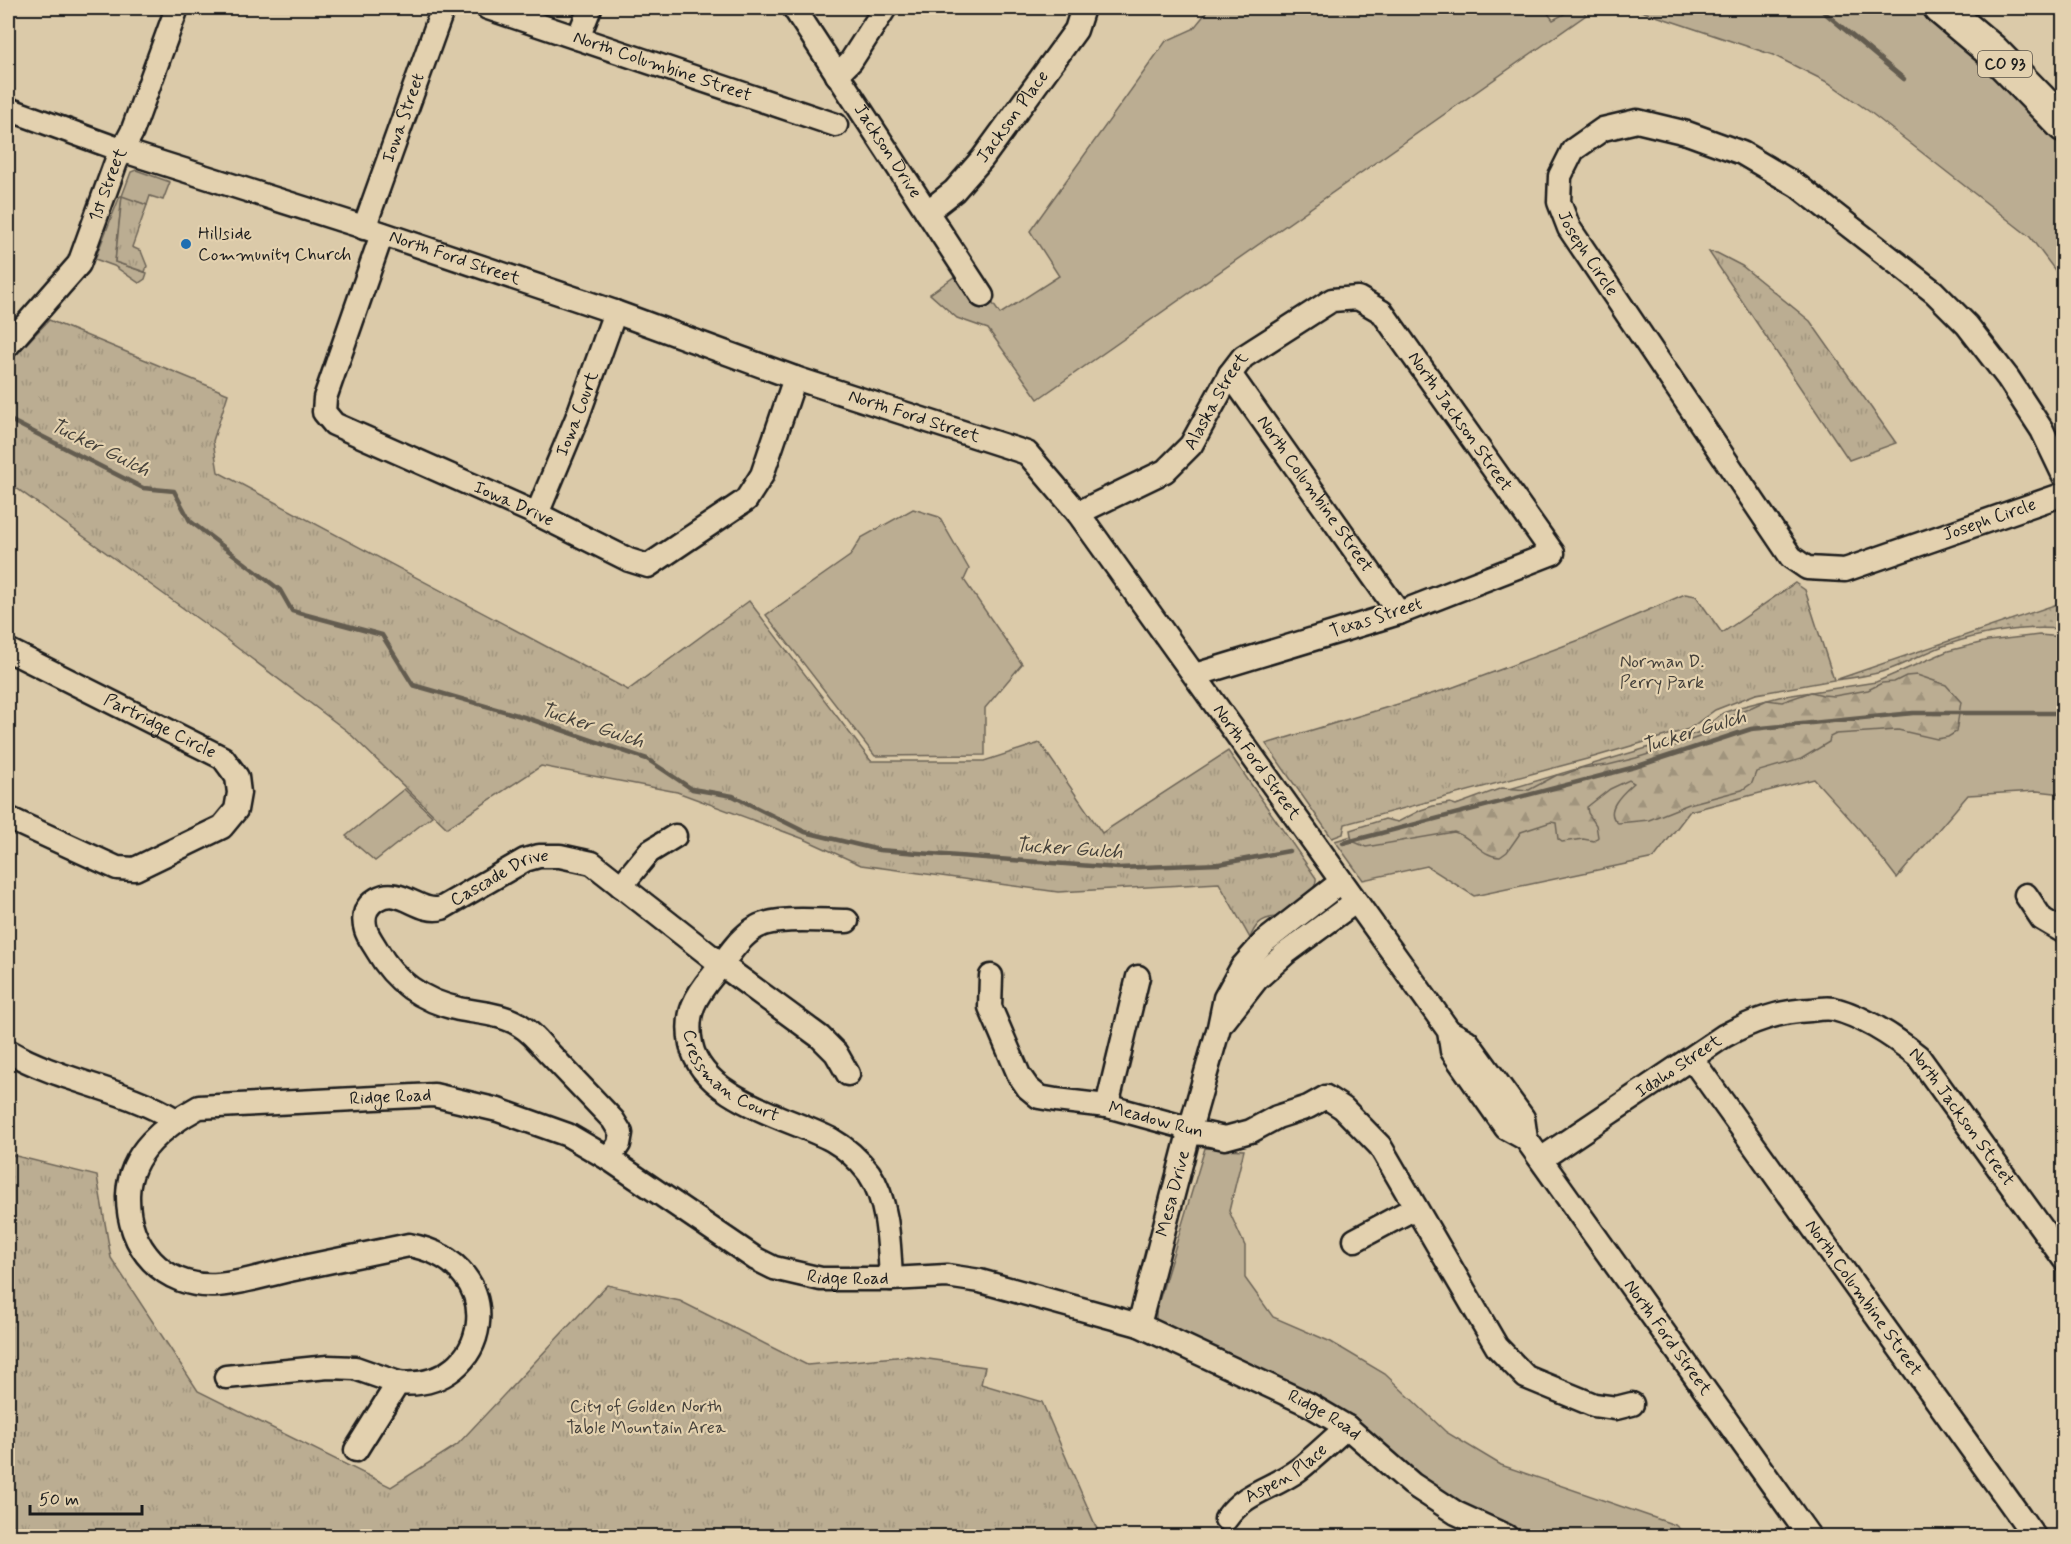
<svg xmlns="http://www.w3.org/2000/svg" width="2071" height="1544" font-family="Mynerve,sans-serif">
<defs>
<pattern id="forest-firs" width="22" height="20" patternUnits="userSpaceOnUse" patternTransform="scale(1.5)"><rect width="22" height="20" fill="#bbad92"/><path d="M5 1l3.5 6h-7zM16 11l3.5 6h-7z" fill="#a0947d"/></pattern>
<pattern id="park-tufts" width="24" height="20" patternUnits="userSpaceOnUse" patternTransform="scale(1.5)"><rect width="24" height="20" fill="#bbad92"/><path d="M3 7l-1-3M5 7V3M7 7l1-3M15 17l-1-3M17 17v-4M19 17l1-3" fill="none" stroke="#a0947d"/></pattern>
<pattern id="garden-dots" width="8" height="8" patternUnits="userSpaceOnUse" patternTransform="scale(1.5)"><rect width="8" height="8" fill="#bbad92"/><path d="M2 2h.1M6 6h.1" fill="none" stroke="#a0947d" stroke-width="1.8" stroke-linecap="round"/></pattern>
</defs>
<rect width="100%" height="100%" fill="#dbcaa9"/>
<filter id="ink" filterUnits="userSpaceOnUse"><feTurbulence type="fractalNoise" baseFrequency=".0167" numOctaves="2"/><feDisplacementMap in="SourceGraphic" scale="12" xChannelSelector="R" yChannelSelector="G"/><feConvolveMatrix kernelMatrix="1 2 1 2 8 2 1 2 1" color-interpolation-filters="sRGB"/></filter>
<g filter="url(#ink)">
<g fill="#bbad92" stroke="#6c6457" stroke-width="1.5">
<path d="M1205,8H1544L1553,20L1575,8H1581L1586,15L1038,399L988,329L957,318L930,294L958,274L987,295L1000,314L1059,276L1030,231L1166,41L1193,29L1206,13Z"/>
<path d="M1632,8H1915L1985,67L2063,146V281L2030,237L1870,112L1829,83L1773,55Z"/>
<path d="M136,170L170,182L163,200L150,196L147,205L122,197L115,262L147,273L145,279L139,283L114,266L95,259L120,196H122L131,172Z"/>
<path d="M913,509L939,517L969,569L964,580L1022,664L985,708V755L875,756L766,615L850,556L861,538Z"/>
<path d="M2039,635L2063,637V794L2037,791L1968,795L1897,878L1860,830L1814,779L1690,811L1654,858L1474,896L1427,866L1363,880L1335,841L1697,733L1723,713L1740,707L1779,697L1876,682L1948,651L1988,641Z"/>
<path d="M404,789L432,816L375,861L346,836Z"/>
<path d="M1205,1148L1244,1150L1229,1211L1245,1246V1278L1273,1317L1331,1342L1385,1374L1446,1432L1501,1465L1675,1525L1688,1536H1544L1497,1523L1467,1510L1163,1327L1156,1319V1311Z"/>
</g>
<path fill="url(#forest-firs)" stroke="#6c6457" stroke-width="1.5" d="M1917,675L1946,685L1961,702L1956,732L1948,737L1937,739L1898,730L1836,734L1830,737L1829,742L1801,759L1756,772L1752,783L1742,790L1689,804L1649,820L1618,823C1602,811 1624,792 1634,783L1629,780L1610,789L1587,807L1588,813L1596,825L1598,837L1594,841L1583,839L1562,842L1558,839L1556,823L1551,822L1521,832L1507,852L1500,857C1480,856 1473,837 1454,832L1366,847L1352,841L1350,830L1385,819L1398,822L1421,810L1433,806L1450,803L1456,805L1502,788L1529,790L1557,775H1563L1581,768L1608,765L1636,758L1671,747L1699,737L1720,722L1767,700L1782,702L1811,692L1823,695L1834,696L1868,690L1882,683L1894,682L1906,676Z"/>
<g fill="url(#park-tufts)" stroke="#6c6457" stroke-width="1.5">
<path d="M122,196L147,205L132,247L141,251L147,266L145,272L115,262Z"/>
<path d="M1709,252L1717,253L1742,266L1810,321L1896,443L1849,460Z"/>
<path d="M49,320L228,394L213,441L218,472L628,690L749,601L871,761H984L1040,743L1102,833L1228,751L1316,878C1318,895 1288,908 1276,917C1260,918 1255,926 1250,938L1219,883L1058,892L861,865L804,839L677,792L541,766L447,828L347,731L219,634L8,482V391L11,360Z"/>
<path d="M1795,583L1805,590L1834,680L1756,694L1715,710L1689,729L1587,759L1345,824L1343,834L1332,838L1266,744L1451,688L1582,639L1685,594L1696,596L1722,633Z"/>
<path d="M8,1154L97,1176L111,1258L198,1391L391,1487L457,1445L607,1285L680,1301L807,1365L907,1356L985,1367L981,1384L1042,1402L1100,1536H8Z"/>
</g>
<path fill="url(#garden-dots)" stroke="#6c6457" stroke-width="1.5" d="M2063,602V629C2026,626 1985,632 1949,644C1927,651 1907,664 1885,671C1868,676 1852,678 1835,680Z"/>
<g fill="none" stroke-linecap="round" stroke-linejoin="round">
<g stroke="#635c50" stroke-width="4.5">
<path d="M1819,8L1904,79"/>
<path d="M8,419L143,488L174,491L190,521L280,590L292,611L382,635L413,685L524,717L647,759L692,789L733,796L805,832L879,850L1118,868L1219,864L1289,851"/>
<path d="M1343,843L1635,767L1751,729L1913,713H2064"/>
</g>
<defs>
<g id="minor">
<path id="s1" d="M488,8L836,125"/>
<path id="s2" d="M794,8L982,296"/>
<path d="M578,38L590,8"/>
<path d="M837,75L851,61L885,8"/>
<path id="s3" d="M8,109L124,151L354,224L615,312L795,378L1027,453L1078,513L1449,1031L1452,1051L1506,1128L1526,1139"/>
<path id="s4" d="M927,212L954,191L982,159L1076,30L1083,8"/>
<path id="s5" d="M364,228L443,8"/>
<path id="s6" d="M382,234L325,398L324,412L334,424L537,514L629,560L648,566L746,500L762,475L795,378"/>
<path id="s7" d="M8,345L79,264L116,162L132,132L177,8"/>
<path id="s8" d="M1230,374L1399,613"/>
<path id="s9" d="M2064,476L2042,430L2008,378L1967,325L1934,292L1798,186L1742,153L1687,133L1637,121L1603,129L1573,150L1560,176L1559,202L1569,228L1791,557L1807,568L1845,570L2064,494"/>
<path id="s10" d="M1078,513L1165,471L1191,445L1230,374L1243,357L1332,300L1358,298L1382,312L1553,553L1399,613L1195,675"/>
<path id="s11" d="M537,514L577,418L615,312"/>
<path id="s12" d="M8,650L223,758L237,777L239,793L236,810L222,827L135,869L117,868L8,818"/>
<path d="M621,886L649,852L675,836"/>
<path d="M2026,895L2042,919L2064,932"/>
<path id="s13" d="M847,921C825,921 775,916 757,927C739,937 727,958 714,974C695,997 685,1013 691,1044C702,1099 788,1117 832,1140C846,1148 859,1160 869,1173C889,1202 889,1245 891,1279"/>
<path d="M991,976L990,1007L1019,1075L1028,1088L1039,1097L1056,1100L1107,1106L1180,1126L1189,1133L1206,1134L1225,1138L1251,1131L1277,1117L1308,1107L1326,1097L1343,1108L1380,1146L1497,1347L1526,1377L1594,1405L1616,1408L1632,1404"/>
<path d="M1224,1021L1257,979L1286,953L1355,902"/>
<path id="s14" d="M1449,1031L1467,1041L1523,1118L1526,1139L1809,1536"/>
<path d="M8,1051C61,1082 124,1088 176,1120"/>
<path id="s15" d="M1692,1059L2034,1536"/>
<path d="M1107,1106L1138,977"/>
<path id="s16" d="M609,1159L619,1144L621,1133L613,1120C592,1098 571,1076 550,1054C542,1046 534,1035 524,1028C506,1014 480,1013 459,1009C423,1001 395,982 377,950C373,943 368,937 366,930C362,917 365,906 377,899C400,885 420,915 442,908L525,860L539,856H560L592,863L722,965L820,1037L836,1053L848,1074"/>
<path id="s17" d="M1541,1159L1724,1036C1752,1021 1779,1011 1811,1010C1818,1009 1827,1008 1834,1009C1865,1017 1893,1036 1918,1056L2064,1259"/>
<path d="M1355,1240L1415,1208"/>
<path id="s18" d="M1139,1325L1189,1133L1219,1027L1225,998L1242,967L1264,942L1341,882"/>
<path d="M226,1377L328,1367L355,1368L398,1383"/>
<path id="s19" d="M356,1450L398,1383C491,1393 514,1264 409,1245C371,1253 332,1261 294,1269C269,1274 243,1283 218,1285C163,1289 127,1247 128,1195C129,1152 166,1125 199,1107L434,1095L498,1110L568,1135L609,1159L756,1259L774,1268L821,1279H891L947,1276L980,1281L1139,1325L1308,1404L1347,1427L1412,1484L1456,1513L1506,1536"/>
<path id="s20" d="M1226,1519C1246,1491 1272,1489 1298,1470C1315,1457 1331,1441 1347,1427"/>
</g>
<path id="highway" d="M1941,8L1992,51L2064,125"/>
</defs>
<use href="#minor" stroke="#1c1c1c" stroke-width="27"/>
<use href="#highway" stroke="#1c1c1c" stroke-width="38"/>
<use href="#minor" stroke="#e3d1af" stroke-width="22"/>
<use href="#highway" stroke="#e3d1af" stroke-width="33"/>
</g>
</g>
<circle fill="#1f6fb2" stroke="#e3d1af" stroke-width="2" cx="186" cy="244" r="6"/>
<g text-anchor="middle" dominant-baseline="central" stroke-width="4.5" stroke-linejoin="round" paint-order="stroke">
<rect fill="#e3d1af" stroke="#585248" stroke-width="1.5" x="1978" y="51" width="54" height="26" rx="4.5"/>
<g font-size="16" font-weight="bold" fill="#1c1c1c">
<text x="2005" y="64">CO 93</text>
</g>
<g font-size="18" fill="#1c1c1c" stroke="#e3d1af">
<text stroke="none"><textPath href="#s1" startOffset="184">North Columbine Street</textPath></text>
<text stroke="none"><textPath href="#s4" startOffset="129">Jackson Place</textPath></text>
<text stroke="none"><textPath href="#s5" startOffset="117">Iowa Street</textPath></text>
<text stroke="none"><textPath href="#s2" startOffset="171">Jackson Drive</textPath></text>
<text stroke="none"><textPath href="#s7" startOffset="192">1st Street</textPath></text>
<text stroke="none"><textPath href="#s9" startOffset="760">Joseph Circle</textPath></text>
<text stroke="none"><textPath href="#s3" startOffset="471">North Ford Street</textPath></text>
<text stroke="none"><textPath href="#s10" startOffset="184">Alaska Street</textPath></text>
<text stroke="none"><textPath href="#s11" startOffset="108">Iowa Court</textPath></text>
<text stroke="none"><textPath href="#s3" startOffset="957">North Ford Street</textPath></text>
<text stroke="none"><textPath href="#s10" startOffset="530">North Jackson Street</textPath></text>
<text stroke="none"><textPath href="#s8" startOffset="147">North Columbine Street</textPath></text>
<text stroke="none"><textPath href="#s6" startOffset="400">Iowa Drive</textPath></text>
<text stroke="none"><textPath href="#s9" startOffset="1336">Joseph Circle</textPath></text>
<text transform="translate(1376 618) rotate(-18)">Texas Street</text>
<text stroke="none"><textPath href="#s12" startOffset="170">Partridge Circle</textPath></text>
<text stroke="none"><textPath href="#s3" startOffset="1461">North Ford Street</textPath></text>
<text stroke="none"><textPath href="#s16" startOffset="538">Cascade Drive</textPath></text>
<text stroke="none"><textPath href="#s17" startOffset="166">Idaho Street</textPath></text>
<text stroke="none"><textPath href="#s13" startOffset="284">Cressman Court</textPath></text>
<text stroke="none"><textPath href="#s19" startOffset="956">Ridge Road</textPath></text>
<text stroke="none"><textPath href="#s17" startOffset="507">North Jackson Street</textPath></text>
<text transform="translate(1156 1120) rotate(15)">Meadow Run</text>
<text stroke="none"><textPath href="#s18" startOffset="136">Mesa Drive</textPath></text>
<text stroke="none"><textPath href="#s19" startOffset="1460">Ridge Road</textPath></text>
<text stroke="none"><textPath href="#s15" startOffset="294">North Columbine Street</textPath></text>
<text stroke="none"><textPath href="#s14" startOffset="381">North Ford Street</textPath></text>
<text stroke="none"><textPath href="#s19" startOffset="1964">Ridge Road</textPath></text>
<text stroke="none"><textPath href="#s20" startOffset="76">Aspen Place</textPath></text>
</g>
<g font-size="18" fill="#1c1c1c" stroke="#e3d1af" text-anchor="start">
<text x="198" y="234">Hillside<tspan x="198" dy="21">Community Church</tspan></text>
</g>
<g font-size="18" fill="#44403a" stroke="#e3d1af">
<text x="1662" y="662">Norman D.<tspan x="1662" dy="21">Perry Park</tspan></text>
<text x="646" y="1407">City of Golden North<tspan x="646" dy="21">Table Mountain Area</tspan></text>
</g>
<g font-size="20" font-style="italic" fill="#45413a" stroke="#e3d1af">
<text transform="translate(100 448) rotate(26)">Tucker Gulch</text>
<text transform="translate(592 726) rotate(18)">Tucker Gulch</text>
<text transform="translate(1694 732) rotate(-17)">Tucker Gulch</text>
<text transform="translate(1069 849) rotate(4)">Tucker Gulch</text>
</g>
</g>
<rect width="2071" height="1544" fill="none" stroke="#e3d1af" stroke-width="30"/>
<rect x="15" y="15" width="2041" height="1514" fill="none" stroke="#1c1c1c" stroke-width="2" filter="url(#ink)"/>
<path d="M30 1505v9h112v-9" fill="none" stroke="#1c1c1c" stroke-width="3"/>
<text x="39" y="1505" font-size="18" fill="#1c1c1c" stroke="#e3d1af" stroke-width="4.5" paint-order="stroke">50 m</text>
</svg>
